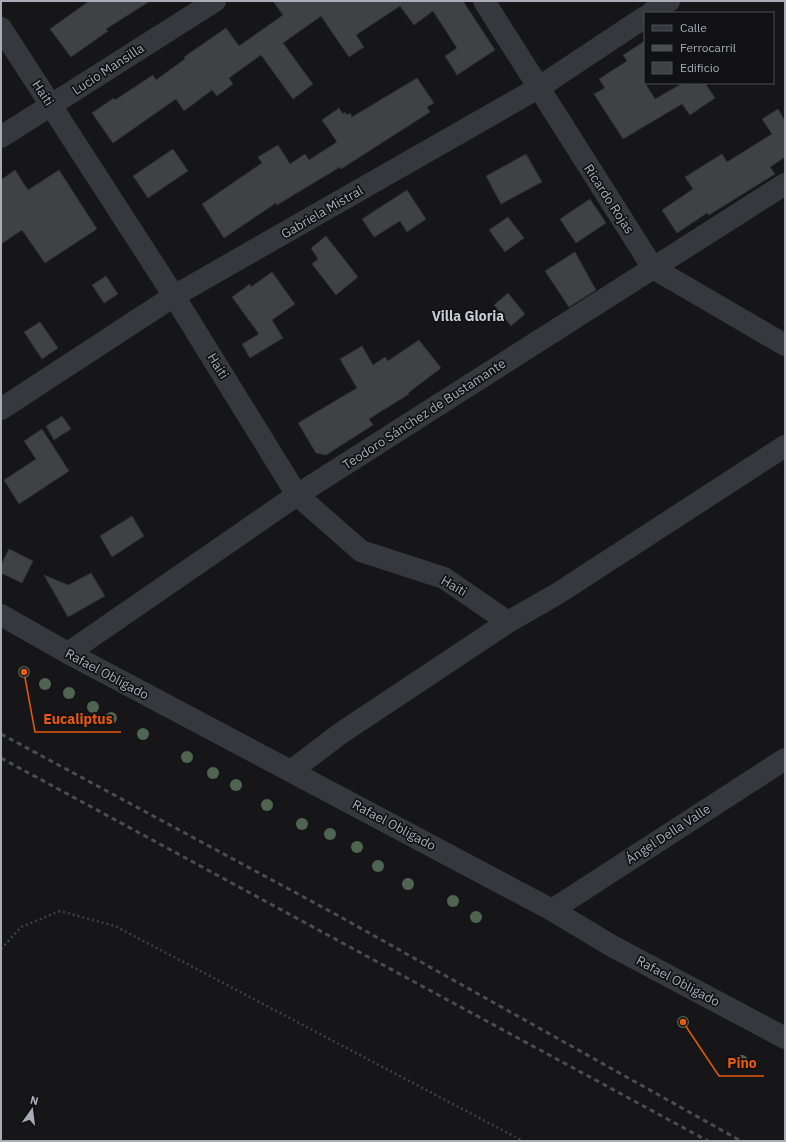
<svg xmlns="http://www.w3.org/2000/svg" width="786" height="1142" font-family="'IBM Plex Sans',sans-serif">
<rect width="100%" height="100%" fill="#161618"/>
<g fill="#404145" stroke="#303034">
<path d="M89,1H150L106,29L108,31L71,57L50,29Z"/>
<path d="M273,1H463L495,50L457,75L445,56L457,48L433,11L414,25L400,6L356,35L364,47L349,57L321,16L283,43L313,84L293,99L261,55L229,78L233,84L217,96L212,90L184,111L176,99L113,143L92,113L114,98L115,100L153,75L156,80L185,59L184,57L226,28L239,46L283,15Z"/>
<path d="M645,41V83L655,99L683,83H705L715,98L690,115L682,104L623,139L594,94L605,88L599,79L627,61L623,55Z"/>
<path d="M417,78L434,103L427,107L430,112L341,169L340,167L277,205L276,203L224,238L202,204L262,163L258,157L278,145L290,164L305,154L309,160L337,142L322,120L339,108L343,114L345,112L347,115L350,113L352,117Z"/>
<path d="M778,109L785,121V157L770,167L775,174L709,215L707,213L677,233L662,210L693,189L685,177L722,154L727,162L772,134L762,119Z"/>
<path d="M173,149L188,171L148,198L133,176Z"/>
<path d="M526,154L542,182L501,204L486,176Z"/>
<path d="M15,170L28,190L59,170L97,229L45,263L22,230L1,244V180Z"/>
<path d="M407,190L426,219L407,232L400,221L374,237L362,219Z"/>
<path d="M590,199L606,223L576,243L560,219Z"/>
<path d="M508,217L524,238L505,252L489,230Z"/>
<path d="M326,236L358,277L336,295L312,264L318,259L311,248Z"/>
<path d="M575,252L596,290L569,307L545,271Z"/>
<path d="M272,272L295,304L272,320L283,338L250,358L242,344L259,334L232,297L250,284L251,287Z"/>
<path d="M106,276L118,294L104,303L92,285Z"/>
<path d="M508,293L525,314L511,326L494,305Z"/>
<path d="M40,322L58,348L42,359L24,332Z"/>
<path d="M419,340L441,368L408,393L409,394L369,419L373,425L326,455L316,453L298,423L357,388L340,359L362,346L373,365L385,357L388,361Z"/>
<path d="M62,416L71,429L54,440L46,426Z"/>
<path d="M42,429L69,471L19,504L4,480L36,459L24,441Z"/>
<path d="M132,516L144,536L112,557L100,536Z"/>
<path d="M9,549L33,561L22,583L1,573V565Z"/>
<path d="M91,573L105,596L68,617L44,575L68,585Z"/>
</g>
<g fill="none" stroke-linecap="round" stroke-linejoin="round">
<path stroke="#3d3f44" stroke-width="2.5" stroke-dasharray="2 3" stroke-linecap="butt" d="M1,949L21,927L60,911L115,926L523,1141"/>
<g stroke="#37383d" stroke-width="22">
<path d="M484,1L653,268L785,345"/>
<path d="M651,13L669,1"/>
<path d="M1,28L174,296L297,495L361,551L444,578L508,622"/>
<path d="M1,137L215,1"/>
<path d="M1,409L174,296L538,88L645,17"/>
<path d="M1,615L68,653L552,910L612,946L785,1038"/>
<path d="M68,653L297,495L785,184"/>
<path d="M291,771L341,733L508,622L557,594L785,446"/>
<path d="M552,910L785,759"/>
</g>
<g stroke="#4a4c52" stroke-width="3" stroke-dasharray="5 4" stroke-linecap="butt">
<path d="M1,734L337,915L741,1141"/>
<path d="M1,758L708,1141"/>
</g>
</g>
<g fill="#506452">
<circle cx="24" cy="672" r="6"/>
<circle cx="45" cy="684" r="6"/>
<circle cx="69" cy="693" r="6"/>
<circle cx="93" cy="707" r="6"/>
<circle cx="111" cy="718" r="6"/>
<circle cx="143" cy="734" r="6"/>
<circle cx="187" cy="757" r="6"/>
<circle cx="213" cy="773" r="6"/>
<circle cx="236" cy="785" r="6"/>
<circle cx="267" cy="805" r="6"/>
<circle cx="302" cy="824" r="6"/>
<circle cx="330" cy="834" r="6"/>
<circle cx="357" cy="847" r="6"/>
<circle cx="378" cy="866" r="6"/>
<circle cx="408" cy="884" r="6"/>
<circle cx="453" cy="901" r="6"/>
<circle cx="476" cy="917" r="6"/>
<circle cx="683" cy="1022" r="6"/>
<circle cx="742" cy="1061" r="6"/>
</g>
<g text-anchor="middle" dominant-baseline="central" stroke-width="3.5" stroke-linejoin="round" paint-order="stroke">
<g font-size="13" fill="#a8adb8" stroke="#111113">
<text transform="translate(108 69) rotate(-33)">Lucio Mansilla</text>
<text transform="translate(43 93) rotate(57)">Haiti</text>
<text transform="translate(609 199) rotate(57)">Ricardo Rojas</text>
<text transform="translate(322 212) rotate(-30)">Gabriela Mistral</text>
<text transform="translate(218 366) rotate(58)">Haiti</text>
<text transform="translate(424 414) rotate(-33)">Teodoro Sánchez de Bustamante</text>
<text transform="translate(454 586) rotate(30)">Haiti</text>
<text transform="translate(107 674) rotate(28)">Rafael Obligado</text>
<text transform="translate(394 825) rotate(28)">Rafael Obligado</text>
<text transform="translate(668 834) rotate(-33)">Ángel Della Valle</text>
<text transform="translate(678 981) rotate(28)">Rafael Obligado</text>
</g>
<g font-size="14" font-weight="bold" fill="#c9ccd4" stroke="#111113">
<text x="468" y="316">Villa Gloria</text>
</g>
</g>
<path fill="none" stroke="#e8590c" stroke-width="1.5" d="M24 672L35 732H121M683 1022L719 1076H764"/>
<g fill="#e8590c" stroke="#111113" stroke-width="1.5">
<circle cx="24" cy="672" r="4"/>
<circle cx="683" cy="1022" r="4"/>
</g>
<g font-size="14" text-anchor="middle" font-weight="bold" fill="#e8590c" stroke="#111113" stroke-width="3.5" stroke-linejoin="round" paint-order="stroke">
<text x="78" y="724">Eucaliptus</text>
<text x="742" y="1068">Pino</text>
</g>
<rect width="786" height="1142" fill="none" stroke="#a8adb8" stroke-width="4"/>
<rect x="644" y="12" width="130" height="72" fill="#111113" stroke="#4d4f55"/>
<rect x="652" y="25" width="20" height="6" fill="#37383d" stroke="#4d4f55"/>
<text x="680" y="32" font-size="12" fill="#a8adb8">Calle</text>
<rect x="652" y="45" width="20" height="6" fill="#4a4c52" stroke="#4d4f55"/>
<text x="680" y="52" font-size="12" fill="#a8adb8">Ferrocarril</text>
<rect x="652" y="62" width="20" height="12" fill="#404145" stroke="#4d4f55"/>
<text x="680" y="72" font-size="12" fill="#a8adb8">Edificio</text>
<g transform="translate(32 1110) rotate(14)" stroke="#111113" stroke-width="3" paint-order="stroke">
<path d="M0-3L7 15L0 10L-7 15Z" fill="#a8adb8"/>
<text y="-6" font-size="11" font-weight="bold" text-anchor="middle" fill="#a8adb8">N</text>
</g>
</svg>
